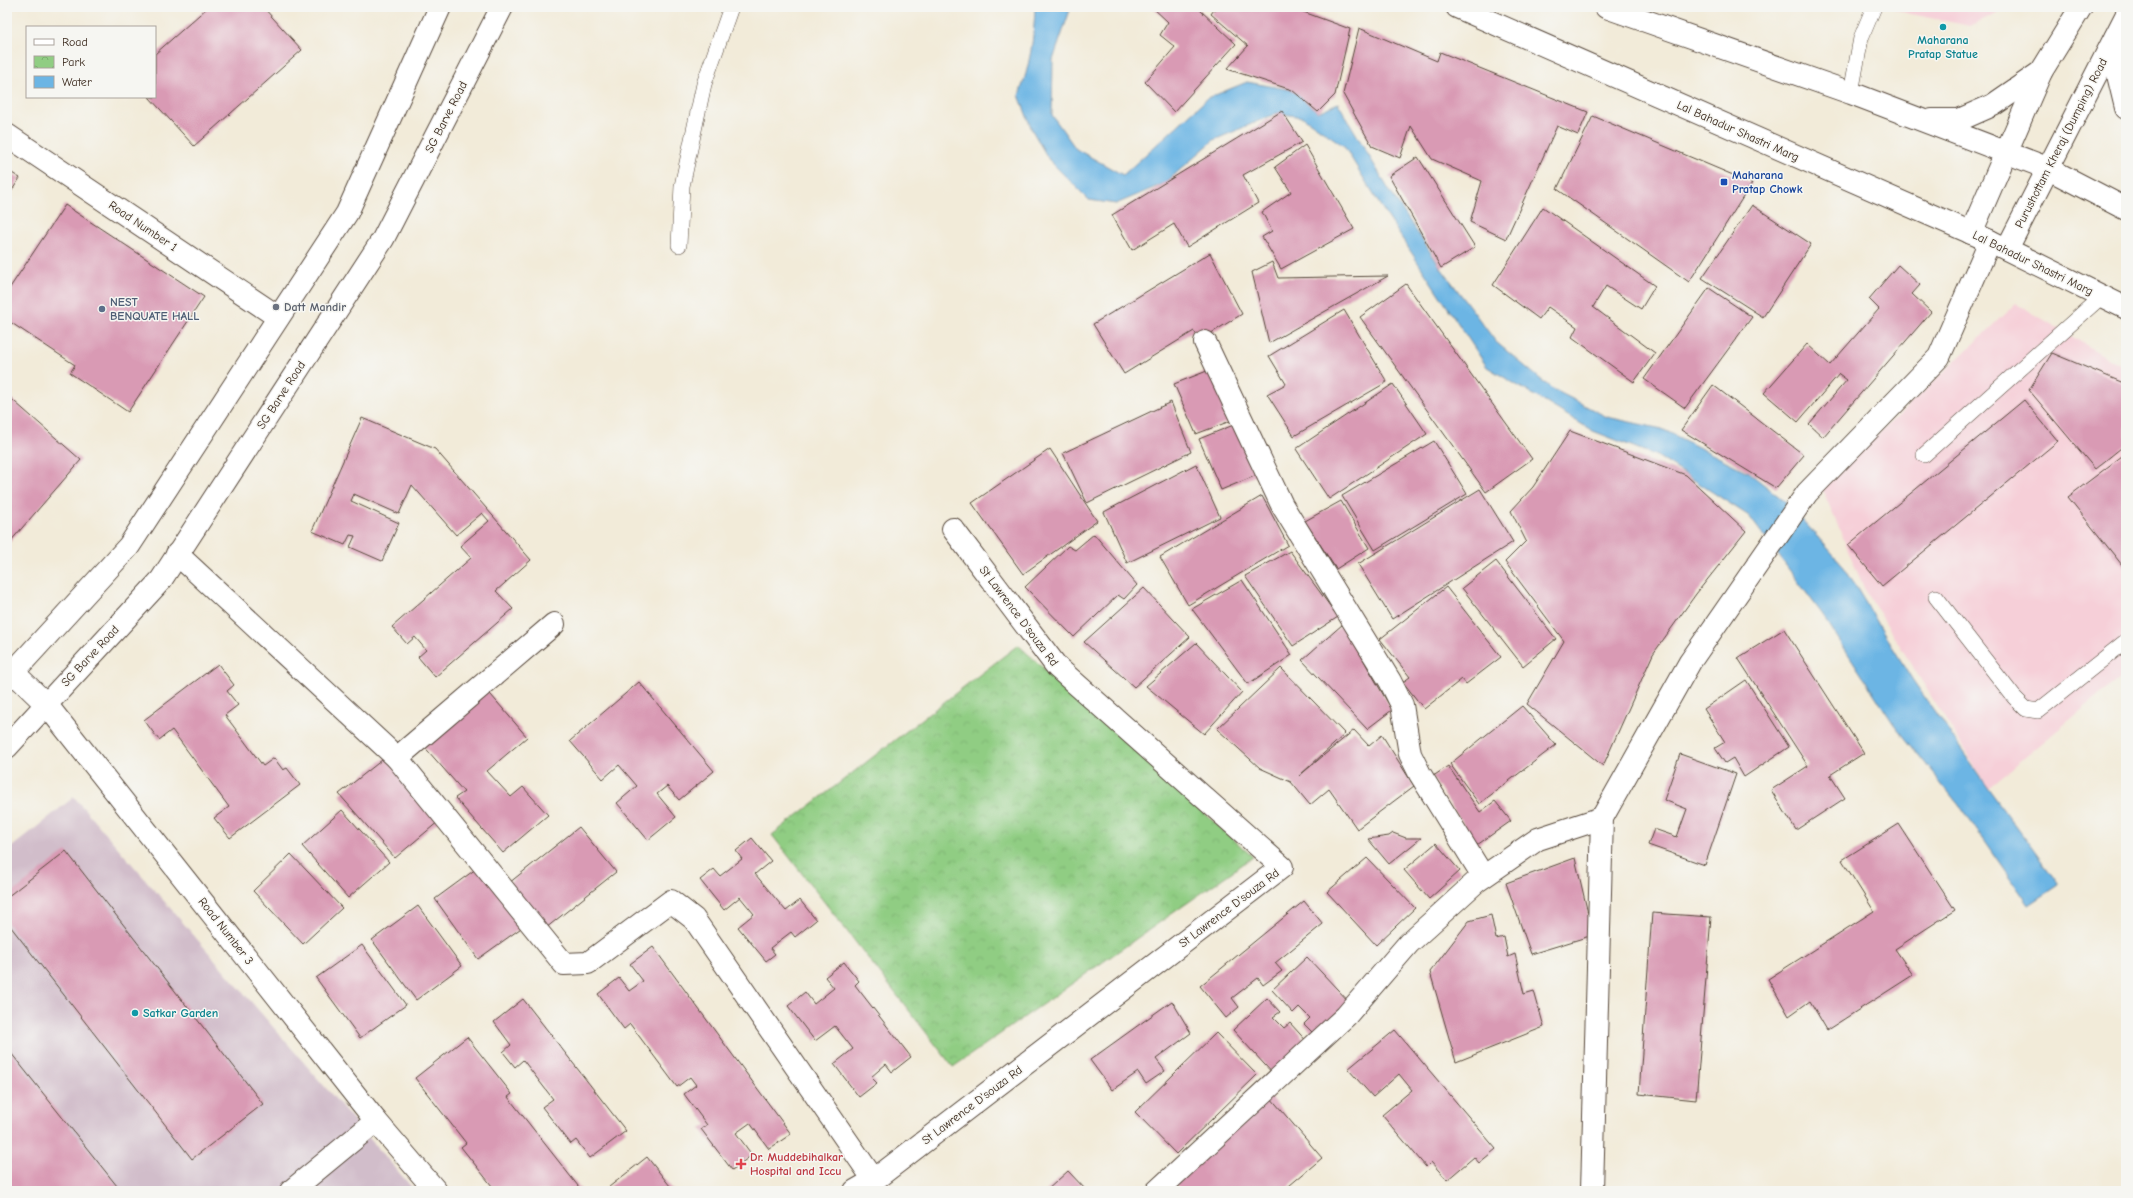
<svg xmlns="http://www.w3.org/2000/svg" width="2133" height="1198" font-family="'Comic Neue',sans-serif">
<defs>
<pattern id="park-crowns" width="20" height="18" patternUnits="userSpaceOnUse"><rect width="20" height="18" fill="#90cd83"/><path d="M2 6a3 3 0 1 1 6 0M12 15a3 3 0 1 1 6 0" fill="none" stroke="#7db071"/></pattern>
</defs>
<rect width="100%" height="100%" fill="#f6f6f2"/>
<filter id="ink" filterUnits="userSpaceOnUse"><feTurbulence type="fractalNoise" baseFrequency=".025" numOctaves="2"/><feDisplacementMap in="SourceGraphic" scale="8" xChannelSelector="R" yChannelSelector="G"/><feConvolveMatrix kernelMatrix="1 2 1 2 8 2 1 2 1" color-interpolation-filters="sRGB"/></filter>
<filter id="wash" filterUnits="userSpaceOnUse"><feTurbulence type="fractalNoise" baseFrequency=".012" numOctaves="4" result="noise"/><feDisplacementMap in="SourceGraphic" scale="16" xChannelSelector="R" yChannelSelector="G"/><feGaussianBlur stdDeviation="0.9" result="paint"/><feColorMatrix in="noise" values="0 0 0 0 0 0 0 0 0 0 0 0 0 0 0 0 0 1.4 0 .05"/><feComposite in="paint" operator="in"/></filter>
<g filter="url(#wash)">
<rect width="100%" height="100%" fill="#f2ebd9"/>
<g fill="#f6cfd8">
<path d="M1890,7H2009L1970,26L1906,13Z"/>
<path d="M2016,303L2126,369V673L1988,788L1864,588L1822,488Z"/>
</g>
<path fill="#d1bdca" d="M74,797L415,1191H7V851Z"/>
<path fill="url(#park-crowns)" stroke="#667c50" d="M1018,645L1253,857L953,1067L772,835Z"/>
<path fill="#6cb5e4" stroke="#547081" d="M1035,7H1071L1053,60L1052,115L1076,149L1123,175L1208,98L1247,82L1292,90L1318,112L1338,103L1389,190L1441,268L1496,342L1551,388L1607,417L1662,429L1748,472L1786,502L1842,564L1912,679L1988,788L2059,885L2029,905L1962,809L1893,723L1823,615L1749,516L1657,456L1593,431L1487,367L1380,205L1344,146L1303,117L1277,113L1214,140L1165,183L1116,204L1089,200L1049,160L1032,130L1019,95C1030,66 1034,38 1035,7Z"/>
<g id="blocks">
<g fill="#d99ab4">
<path d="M208,7H263L302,50L194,146L149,97H155V54Z"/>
<path d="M1152,7H1202L1200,10L1236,44L1174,112L1145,82L1175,47L1160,35L1168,22Z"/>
<path d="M1216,7H1290L1350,29L1335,95L1318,112L1292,90L1227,69L1248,46L1211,14Z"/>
<path d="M1359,28L1437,61L1440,52L1588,112L1578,135L1557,126L1506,239L1470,222L1482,181L1432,159L1411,126L1400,158L1372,146L1343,94Z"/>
<path d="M1282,111L1302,142L1243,175L1258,203L1187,247L1174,224L1132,250L1112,215Z"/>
<path d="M1593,116L1752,183L1689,282L1557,189Z"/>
<path d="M1305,145L1354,229L1281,269L1262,237L1272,231L1262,212L1291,192L1275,167Z"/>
<path d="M1418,157L1475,247L1441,268L1389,176Z"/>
<path d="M7,170L20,178L7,198Z"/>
<path d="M65,205L204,297L128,412L70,373L75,365L7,320V292Z"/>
<path d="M1752,205L1811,244L1763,317L1702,278Z"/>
<path d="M1543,207L1655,286L1641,309L1606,286L1593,307L1655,353L1634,382L1572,337L1577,327L1548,307L1539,319L1493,285Z"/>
<path d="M1210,253L1242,314L1200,340L1194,331L1124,374L1093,324Z"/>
<path d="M1272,262L1278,278L1388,276L1269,343L1252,272Z"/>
<path d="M1898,265L1920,285L1912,294L1931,312L1823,437L1809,424L1847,380L1839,374L1798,422L1764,393L1807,344L1830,365L1879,309L1869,299Z"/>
<path d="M1406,284L1532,459L1486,492L1360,317Z"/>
<path d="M1709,288L1752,317L1685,408L1644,379Z"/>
<path d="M1344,310L1387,382L1294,436L1267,394L1286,384L1269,356Z"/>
<path d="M2052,353L2126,384V444L2095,469L2029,390Z"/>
<path d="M1212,369L1233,420L1196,434L1174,384Z"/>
<path d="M1393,384L1427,434L1329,499L1296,449Z"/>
<path d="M1713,385L1804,455L1776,488L1681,430Z"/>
<path d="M7,395L81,460L9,543L7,541Z"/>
<path d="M2024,400L2058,441L1882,586L1848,545Z"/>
<path d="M1171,402L1191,452L1087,503L1063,453Z"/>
<path d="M362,418L435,449L531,560L496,591L513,609L435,677L418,657L426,650L415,637L407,644L392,627L471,558L460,546L489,521L482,513L456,535L412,485L399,514L354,494L351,501L399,523L382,561L350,547L355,536L350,535L345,545L312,531Z"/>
<path d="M1236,424L1257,475L1221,490L1199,439Z"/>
<path d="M1570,431L1686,475L1746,531L1696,594L1653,654L1603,766L1527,704L1564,641L1505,562L1526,541L1511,511L1533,487Z"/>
<path d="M1434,441L1467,494L1375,550L1342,496Z"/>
<path d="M1050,449L1097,521L1023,574L972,503Z"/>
<path d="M2126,453V570L2068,497Z"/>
<path d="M1196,464L1220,517L1127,563L1104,512Z"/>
<path d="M1480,489L1513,542L1392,619L1358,564Z"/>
<path d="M1262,496L1288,545L1188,605L1160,557Z"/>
<path d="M1341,501L1369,548L1336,569L1305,521Z"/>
<path d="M1094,534L1137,585L1124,599L1118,595L1074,637L1025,587L1068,546L1075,550Z"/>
<path d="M1290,551L1338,617L1293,646L1245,576Z"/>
<path d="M1496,561L1556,639L1523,666L1462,588Z"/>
<path d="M1242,580L1292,655L1248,684L1192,609Z"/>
<path d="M1446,587L1501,657L1466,684L1462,679L1424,709L1403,682L1410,677L1380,639Z"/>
<path d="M1144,588L1190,637L1134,687L1084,642Z"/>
<path d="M1343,624L1392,710L1367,729L1302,660Z"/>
<path d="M1784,629L1864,753L1830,775L1845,798L1796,830L1771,790L1808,766L1738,658Z"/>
<path d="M1196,643L1242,692L1204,734L1146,686Z"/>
<path d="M218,664L234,685L227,691L238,705L225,715L263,766L274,758L283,770L287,768L300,785L230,838L214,818L229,807L172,730L159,740L144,720Z"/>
<path d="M1281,668L1345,734L1299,776L1354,730L1369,746L1382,735L1414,786L1357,829L1329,789L1310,805L1291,782L1260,768L1217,729Z"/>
<path d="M1746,680L1789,747L1744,777L1733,758L1725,763L1715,748L1725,742L1704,709Z"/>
<path d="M639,682L714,771L679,800L667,786L657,794L676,817L648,840L617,803L637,786L619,765L603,779L570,741Z"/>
<path d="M485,688L527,737L487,771L511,797L523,787L548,815L503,853L455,798L464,792L421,743Z"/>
<path d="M1522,706L1556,745L1479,804L1450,764Z"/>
<path d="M1680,754L1736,774L1705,865L1648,845L1654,829L1677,837L1687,809L1664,800Z"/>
<path d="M387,756L439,821L395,858L339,794Z"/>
<path d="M1448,766L1480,812L1495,801L1511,821L1477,845L1432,777Z"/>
<path d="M342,810L389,862L348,898L302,846Z"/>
<path d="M1899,824L1955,910L1895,949L1913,975L1827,1030L1810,1001L1789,1016L1768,979L1874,911L1842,860Z"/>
<path d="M579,827L616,872L541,932L504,887Z"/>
<path d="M1393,833L1406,838H1421L1389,864L1368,839L1389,836Z"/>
<path d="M752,838L771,861L755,874L786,911L800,900L816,920L795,937L791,932L770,948L775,954L766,961L738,927L754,914L740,897L724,910L700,880L714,869L720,876L742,859L736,851Z"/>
<path d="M1436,843L1460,871L1429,899L1404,870Z"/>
<path d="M66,851L263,1104L192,1159L7,922V897Z"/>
<path d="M291,854L342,908L303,944L253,891Z"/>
<path d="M1367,858L1415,908L1376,945L1327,892Z"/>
<path d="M1575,858L1593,935L1531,954L1506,883Z"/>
<path d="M480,866L524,926L478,959L435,899Z"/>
<path d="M1304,901L1323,924L1275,963L1282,971L1263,985L1258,978L1232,998L1239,1007L1226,1018L1200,986Z"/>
<path d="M418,906L462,966L416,1000L372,940Z"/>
<path d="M1652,913L1711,917L1696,1100L1639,1094Z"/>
<path d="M1491,915L1496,939L1504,937L1508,957L1515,954L1524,994L1534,991L1544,1027L1456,1062L1430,972L1469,921Z"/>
<path d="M362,945L406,1005L360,1038L316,978Z"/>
<path d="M653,947L791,1134L769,1149L750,1123L736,1133L752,1155L732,1170L701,1129L707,1125L684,1094L696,1085L690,1077L677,1087L630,1024L624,1029L598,994L619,978L629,991L643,981L630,964Z"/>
<path d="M1307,957L1352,1005L1317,1037L1304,1024L1310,1018L1299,1007L1293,1013L1272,990Z"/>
<path d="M844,962L859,981L855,985L911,1057L892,1072L886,1064L871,1077L877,1083L859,1097L834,1064L853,1049L835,1026L815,1041L788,1006L805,992L814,1004L834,988L825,977Z"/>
<path d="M1267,998L1280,1012L1273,1017L1284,1028L1290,1023L1310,1045L1275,1076L1233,1030Z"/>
<path d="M523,999L626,1131L590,1158L576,1140L571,1144L542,1107L553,1099L523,1060L515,1067L503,1052L511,1045L494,1022Z"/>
<path d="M1172,1001L1191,1033L1156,1059L1165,1071L1146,1084L1138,1072L1112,1090L1090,1060Z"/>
<path d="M1395,1030L1496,1149L1479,1163L1474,1157L1447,1180L1431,1162L1426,1167L1382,1115L1412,1090L1399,1074L1373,1097L1348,1069Z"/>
<path d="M1216,1033L1257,1075L1176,1154L1135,1112Z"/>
<path d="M467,1037L512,1094L508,1097L582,1191H496L461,1147L466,1143L415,1078Z"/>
<path d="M7,1048L121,1191H7Z"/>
<path d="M1270,1097L1322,1158L1283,1191H1182L1173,1180Z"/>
<path d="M647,1157L674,1191H604Z"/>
<path d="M1068,1171L1087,1191H1046Z"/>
</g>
</g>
</g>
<g filter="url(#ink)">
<use href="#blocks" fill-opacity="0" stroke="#56473a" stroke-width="1"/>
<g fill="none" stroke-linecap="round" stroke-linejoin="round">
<defs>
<g id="service">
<path d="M1851,93L1861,38L1874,7"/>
<path d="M679,245L682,186L704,84L731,7"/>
<path d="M1924,455L2102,296"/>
<path d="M1936,597L2014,697L2026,709L2038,711L2126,641"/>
</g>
<g id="minor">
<path d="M7,135L278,317"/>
<path d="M1205,342L1282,505L1390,681L1402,705L1410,754L1420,774L1483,876"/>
<path d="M177,554L397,758"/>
<path d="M554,624L397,758L564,964L588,963L671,901L694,919L874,1180"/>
<path d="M13,672L46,704L376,1121L436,1191"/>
<path d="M291,1191L376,1121"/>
<path d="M855,1191L874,1180L1282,867L1057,667L953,529"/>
<path d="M1157,1191L1346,1016L1409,943L1476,882L1538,839L1602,818"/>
<path d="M1592,1191L1602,818L1690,662L1807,493L1939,357L1990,241"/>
</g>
<g id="tertiary">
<path d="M1971,233L2041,72L2081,7"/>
<path d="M2007,249L2126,16"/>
</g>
<g id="secondary">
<path d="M7,679L129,546L347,213L440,7"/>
<path d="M7,747L161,580L383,239L502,7"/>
</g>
<g id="primary">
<path d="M1457,7L1990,241L2126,308"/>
<path d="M1606,7L1851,93L2047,168L2126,209"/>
<path d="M2116,36L2118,75L2126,108"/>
<path d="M1932,120H1959L1993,105L2041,72"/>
</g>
</defs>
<use href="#service" stroke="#56473a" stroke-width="16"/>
<use href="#minor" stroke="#56473a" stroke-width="24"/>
<use href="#tertiary" stroke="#56473a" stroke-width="24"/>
<use href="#secondary" stroke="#56473a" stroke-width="24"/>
<use href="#primary" stroke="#56473a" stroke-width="24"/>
<use href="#service" stroke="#fff" stroke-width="15"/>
<use href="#minor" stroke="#fff" stroke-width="22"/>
<use href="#tertiary" stroke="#fff" stroke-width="22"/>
<use href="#secondary" stroke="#fff" stroke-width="22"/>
<use href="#primary" stroke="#fff" stroke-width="22"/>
</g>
</g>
<g fill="#0f9aa8" stroke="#f6f6f2" stroke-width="1.5">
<circle cx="1943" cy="27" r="4"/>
<circle cx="135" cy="1013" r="4"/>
</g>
<rect fill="#1a4fb4" stroke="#f6f6f2" stroke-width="1.5" x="1720" y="178" width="8" height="8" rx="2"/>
<circle fill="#6b7280" stroke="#f6f6f2" stroke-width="1.5" cx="276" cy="307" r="4"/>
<circle fill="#5c6f8a" stroke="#f6f6f2" stroke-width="1.5" cx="102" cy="309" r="4"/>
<path fill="#e0444e" stroke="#f6f6f2" stroke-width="1.5" d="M739 1158h4v4h4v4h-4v4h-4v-4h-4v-4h4z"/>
<g text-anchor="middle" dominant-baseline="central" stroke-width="3" stroke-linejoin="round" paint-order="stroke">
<g font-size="12" font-weight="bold" fill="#0d838f" stroke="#f6f6f2">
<text x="1943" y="40">Maharana<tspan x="1943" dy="14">Pratap Statue</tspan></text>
<text x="143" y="1013" text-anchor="start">Satkar Garden</text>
</g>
<g font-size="12" fill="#3b2a1e" stroke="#f6f6f2">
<text transform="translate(446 117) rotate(-63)">SG Barve Road</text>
<text transform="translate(1738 131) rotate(24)">Lal Bahadur Shastri Marg</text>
<text transform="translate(2061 143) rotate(-63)">Purushottam Kheraj (Dumping) Road</text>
<text transform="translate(143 226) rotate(34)">Road Number 1</text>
<text transform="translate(2033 263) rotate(26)">Lal Bahadur Shastri Marg</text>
<text transform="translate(281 395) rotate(-57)">SG Barve Road</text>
<text transform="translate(1019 616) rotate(53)">St Lawrence D'souza Rd</text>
<text transform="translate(90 656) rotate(-47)">SG Barve Road</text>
<text transform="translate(1229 908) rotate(-37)">St Lawrence D'souza Rd</text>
<text transform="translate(226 931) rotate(52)">Road Number 3</text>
<text transform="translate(972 1105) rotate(-37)">St Lawrence D'souza Rd</text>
</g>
<g font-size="12" font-weight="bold" fill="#164399" stroke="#f6f6f2" text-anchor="start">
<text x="1732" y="175">Maharana<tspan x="1732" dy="14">Pratap Chowk</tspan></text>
</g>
<g font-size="12" font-weight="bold" fill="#4e5e75" stroke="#f6f6f2" text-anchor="start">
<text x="110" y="302">NEST<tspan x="110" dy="14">BENQUATE HALL</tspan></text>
</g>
<g font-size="12" font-weight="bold" fill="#5b616d" stroke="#f6f6f2" text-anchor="start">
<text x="284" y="307">Datt Mandir</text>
</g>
<g font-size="12" font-weight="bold" fill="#be3a42" stroke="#f6f6f2" text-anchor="start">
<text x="750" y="1157">Dr. Muddebihalkar<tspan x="750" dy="14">Hospital and Iccu</tspan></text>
</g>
</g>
<rect width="2133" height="1198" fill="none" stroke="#f6f6f2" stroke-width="24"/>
<rect x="26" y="26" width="130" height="72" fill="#f6f6f2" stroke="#aba49d"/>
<rect x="34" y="39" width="20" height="6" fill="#ffffff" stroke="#aba49d"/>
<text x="62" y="46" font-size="12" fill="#3b2a1e">Road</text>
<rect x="34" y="56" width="20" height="12" fill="url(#park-crowns)" stroke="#aba49d"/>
<text x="62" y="66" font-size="12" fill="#3b2a1e">Park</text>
<rect x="34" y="76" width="20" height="12" fill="#6cb5e4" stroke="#aba49d"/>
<text x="62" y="86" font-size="12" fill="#3b2a1e">Water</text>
</svg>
